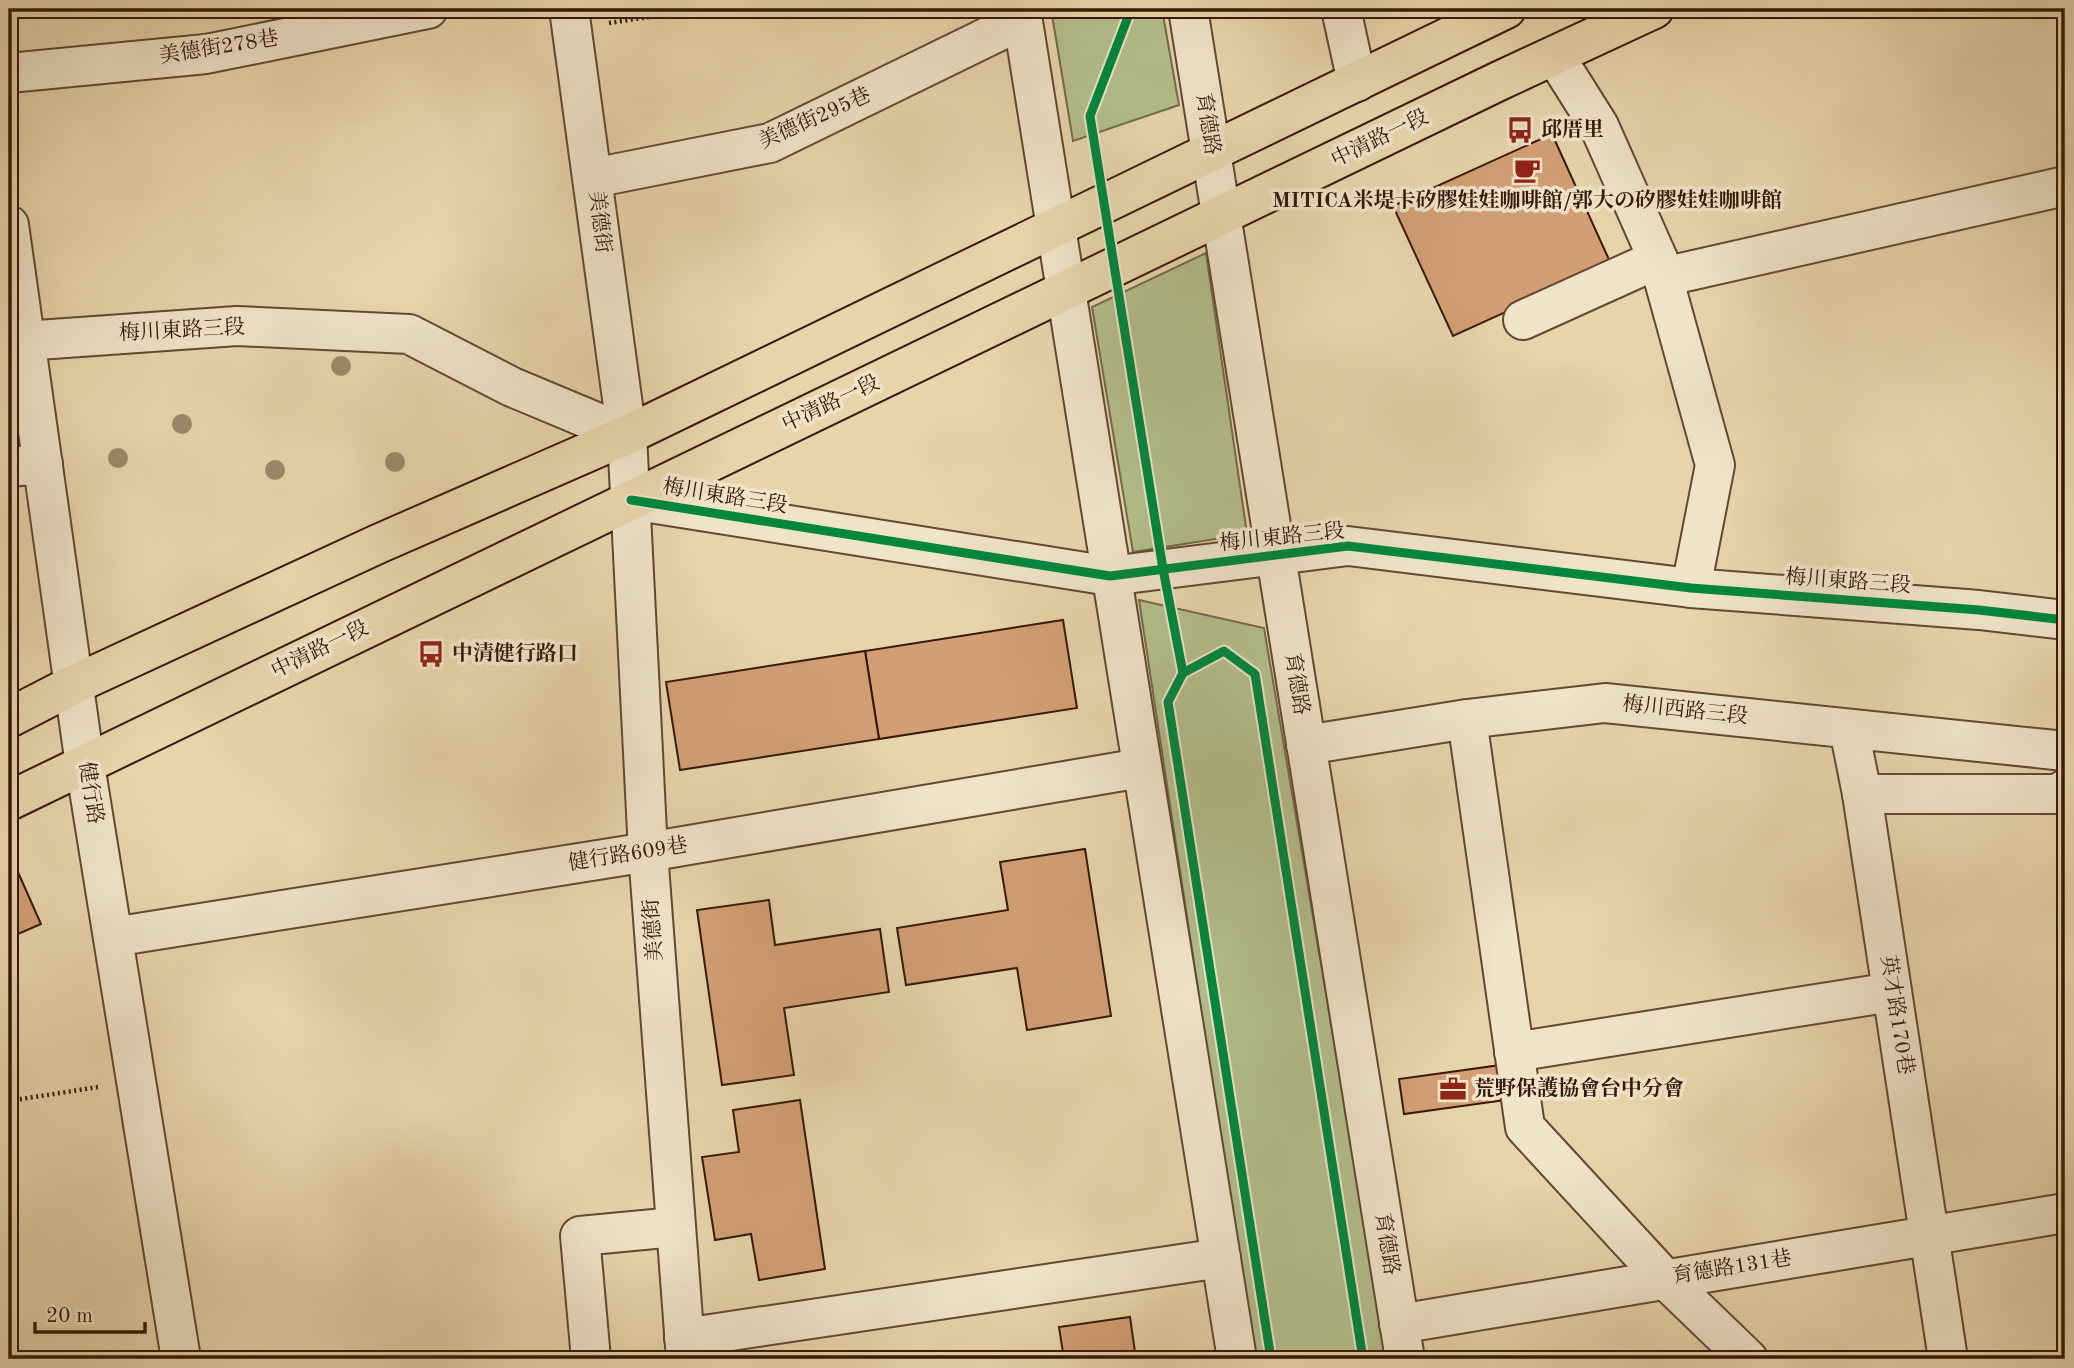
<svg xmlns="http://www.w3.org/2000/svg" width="2074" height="1368" font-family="'Old Standard TT','Noto Serif TC','Noto Serif JP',serif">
<rect width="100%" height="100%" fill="#e7d4ab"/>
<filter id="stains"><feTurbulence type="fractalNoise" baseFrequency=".00286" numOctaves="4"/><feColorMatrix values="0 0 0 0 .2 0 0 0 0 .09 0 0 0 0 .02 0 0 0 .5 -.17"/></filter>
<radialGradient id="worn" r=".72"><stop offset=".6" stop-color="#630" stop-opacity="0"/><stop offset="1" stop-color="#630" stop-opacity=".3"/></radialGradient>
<g fill="#b2bd8b" stroke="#746a4a" stroke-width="2">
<path d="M1051,9H1162L1179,105L1073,141Z"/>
<path d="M1206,253L1247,534L1133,552L1092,307Z"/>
<path d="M1139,600L1264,628L1388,1359H1254Z"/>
</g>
<g fill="#d29f74" stroke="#37180a" stroke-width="2">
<path d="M1552,134L1611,264L1453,336L1393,206Z"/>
<path d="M1063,620L1077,708L879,739L865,651Z"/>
<path d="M865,651L879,739L680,770L666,682Z"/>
<path d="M1085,849L1111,1016L1027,1030L1017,968L906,985L897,928L1008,910L1000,862Z"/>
<path d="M13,861L41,924L9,938V863Z"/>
<path d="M2058,870L2065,871V909Z"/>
<path d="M769,900L775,945L880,929L889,992L784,1008L794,1075L722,1085L697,910Z"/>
<path d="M1501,1065L1506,1100L1404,1114L1399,1079Z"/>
<path d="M800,1100L825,1269L759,1280L751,1234L715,1240L702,1157L739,1152L733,1110Z"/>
<path d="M1130,1317L1136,1359H1064L1059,1327Z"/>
</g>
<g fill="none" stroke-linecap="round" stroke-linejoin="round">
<defs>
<g id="minor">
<path d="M569,9L627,435L648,852L686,1359"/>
<path d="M1021,9L1237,1359"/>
<path d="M1188,9L1405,1359"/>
<path d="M1341,9L1357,82"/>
<path d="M1555,56L1599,126L1658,259L1715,465L1691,588"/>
<path d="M9,73L206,54L428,9"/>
<path d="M593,178L770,143L1022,20"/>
<path d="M9,225L85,765L181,1359"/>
<path d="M1663,277L2065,186"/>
<path d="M1523,320L1658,259"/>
<path d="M9,342L237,326L409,334L512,387L627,435"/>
<path d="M9,467L43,464"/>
<path d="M631,500L1110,576L1348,546L1691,588L1979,610L2065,620"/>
<path d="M1467,719L1525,1127L1665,1279L1748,1359"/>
<path d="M1849,729L1862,794L1948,1359"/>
<path d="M1306,745L1467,719L1605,703L2065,751"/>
<path d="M1862,794H2057L2065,789"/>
<path d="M113,937L648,852L1141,768"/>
<path d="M1514,1052L1892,992"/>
<path d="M1399,1324L2065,1213"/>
<path d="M684,1338L1221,1258"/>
<path d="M591,1359L580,1236L675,1227"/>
</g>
<g id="major">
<path d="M9,718L73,685L378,544L627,435L1506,9"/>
<path d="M9,801L1499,81L1654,9"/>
</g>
</defs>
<use href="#minor" stroke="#634732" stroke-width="42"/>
<use href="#major" stroke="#37180a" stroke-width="42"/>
<g stroke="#37180a" stroke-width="4.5" stroke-dasharray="2 3.5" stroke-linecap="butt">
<path d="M609,23L701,9"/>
<path d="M9,1101L98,1087"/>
</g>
<use href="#minor" stroke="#efe3c8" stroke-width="38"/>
<use href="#major" stroke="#e7d4ab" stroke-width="38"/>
<defs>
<g id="cycleway">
<path d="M1131,9L1090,116L1163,569L1183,673"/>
<path d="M631,500L1110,576L1348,546L1691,588L1979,610L2065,620"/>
<path d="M1271,1359L1168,702L1183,673L1224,651L1255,674L1363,1359"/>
</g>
</defs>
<use href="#cycleway" stroke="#efe3c8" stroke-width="13"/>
<use href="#cycleway" stroke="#00873e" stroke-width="9"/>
</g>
<g fill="#9b8868">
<circle cx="341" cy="366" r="10"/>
<circle cx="182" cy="424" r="10"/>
<circle cx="118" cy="458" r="10"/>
<circle cx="395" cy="462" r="10"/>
<circle cx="275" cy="470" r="10"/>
</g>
<defs>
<symbol id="bus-bare" viewBox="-9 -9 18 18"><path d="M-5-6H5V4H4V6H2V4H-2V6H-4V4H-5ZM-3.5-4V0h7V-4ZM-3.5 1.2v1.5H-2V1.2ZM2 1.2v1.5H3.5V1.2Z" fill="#8f2418" stroke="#efe3c8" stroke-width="2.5" paint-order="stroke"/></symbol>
<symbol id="cafe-bare" viewBox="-9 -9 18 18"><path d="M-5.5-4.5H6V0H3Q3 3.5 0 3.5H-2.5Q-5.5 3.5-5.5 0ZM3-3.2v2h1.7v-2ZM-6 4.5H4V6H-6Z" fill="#8f2418" stroke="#efe3c8" stroke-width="2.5" paint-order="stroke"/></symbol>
<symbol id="office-bare" viewBox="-9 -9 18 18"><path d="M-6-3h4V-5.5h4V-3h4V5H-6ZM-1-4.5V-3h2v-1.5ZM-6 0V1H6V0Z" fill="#8f2418" stroke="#efe3c8" stroke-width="2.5" paint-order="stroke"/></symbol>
</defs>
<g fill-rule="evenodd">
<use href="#bus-bare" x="1501" y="111" width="38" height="38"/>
<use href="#cafe-bare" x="1508" y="151" width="38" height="38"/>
<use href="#bus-bare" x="412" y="635" width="38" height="38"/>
<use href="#office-bare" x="1434" y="1070" width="38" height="38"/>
</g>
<g text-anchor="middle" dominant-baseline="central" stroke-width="7" stroke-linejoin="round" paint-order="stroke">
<g font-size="21" fill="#37180a" stroke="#efe3c8">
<text transform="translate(219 48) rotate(-9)">美德街278巷</text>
<text transform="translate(815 119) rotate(-24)">美德街295巷</text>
<text transform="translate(1207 124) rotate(81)">育德路</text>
<text transform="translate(1380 139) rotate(-26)">中清路一段</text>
<text transform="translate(599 222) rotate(83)">美德街</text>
<text transform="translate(182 331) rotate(-3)">梅川東路三段</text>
<text transform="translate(831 404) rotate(-25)">中清路一段</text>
<text transform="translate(725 497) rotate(9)">梅川東路三段</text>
<text transform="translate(1282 538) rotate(-6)">梅川東路三段</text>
<text transform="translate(1848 582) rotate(4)">梅川東路三段</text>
<text transform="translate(320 650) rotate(-26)">中清路一段</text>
<text transform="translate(1296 684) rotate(81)">育德路</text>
<text transform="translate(1685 711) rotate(6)">梅川西路三段</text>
<text transform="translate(90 793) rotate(81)">健行路</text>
<text transform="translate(628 855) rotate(-9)">健行路609巷</text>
<text transform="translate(654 930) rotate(-94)">美德街</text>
<text transform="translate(1896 1015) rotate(81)">英才路170巷</text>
<text transform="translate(1386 1244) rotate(81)">育德路</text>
<text transform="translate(1732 1268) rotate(-9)">育德路131巷</text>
</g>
<g font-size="21" font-weight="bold" fill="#37180a" stroke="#efe3c8" text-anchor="start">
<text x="1541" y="130">邱厝里</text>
<text x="1527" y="201" text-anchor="middle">MITICA米堤卡矽膠娃娃咖啡館/郭大の矽膠娃娃咖啡館</text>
<text x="452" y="654">中清健行路口</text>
<text x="1474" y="1089">荒野保護協會台中分會</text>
</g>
</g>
<rect width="2074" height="1368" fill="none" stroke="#e7d4ab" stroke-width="35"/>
<rect x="10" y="10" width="2053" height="1347" fill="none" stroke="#37180a" stroke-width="3.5"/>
<rect x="18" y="18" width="2039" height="1333" fill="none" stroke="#37180a" stroke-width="2"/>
<path d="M35 1322v10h110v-10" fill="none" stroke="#37180a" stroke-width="3.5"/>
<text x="46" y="1322" font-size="21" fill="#37180a" stroke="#efe3c8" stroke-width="5" paint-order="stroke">20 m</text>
<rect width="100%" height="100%" filter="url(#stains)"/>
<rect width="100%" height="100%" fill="url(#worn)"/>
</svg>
